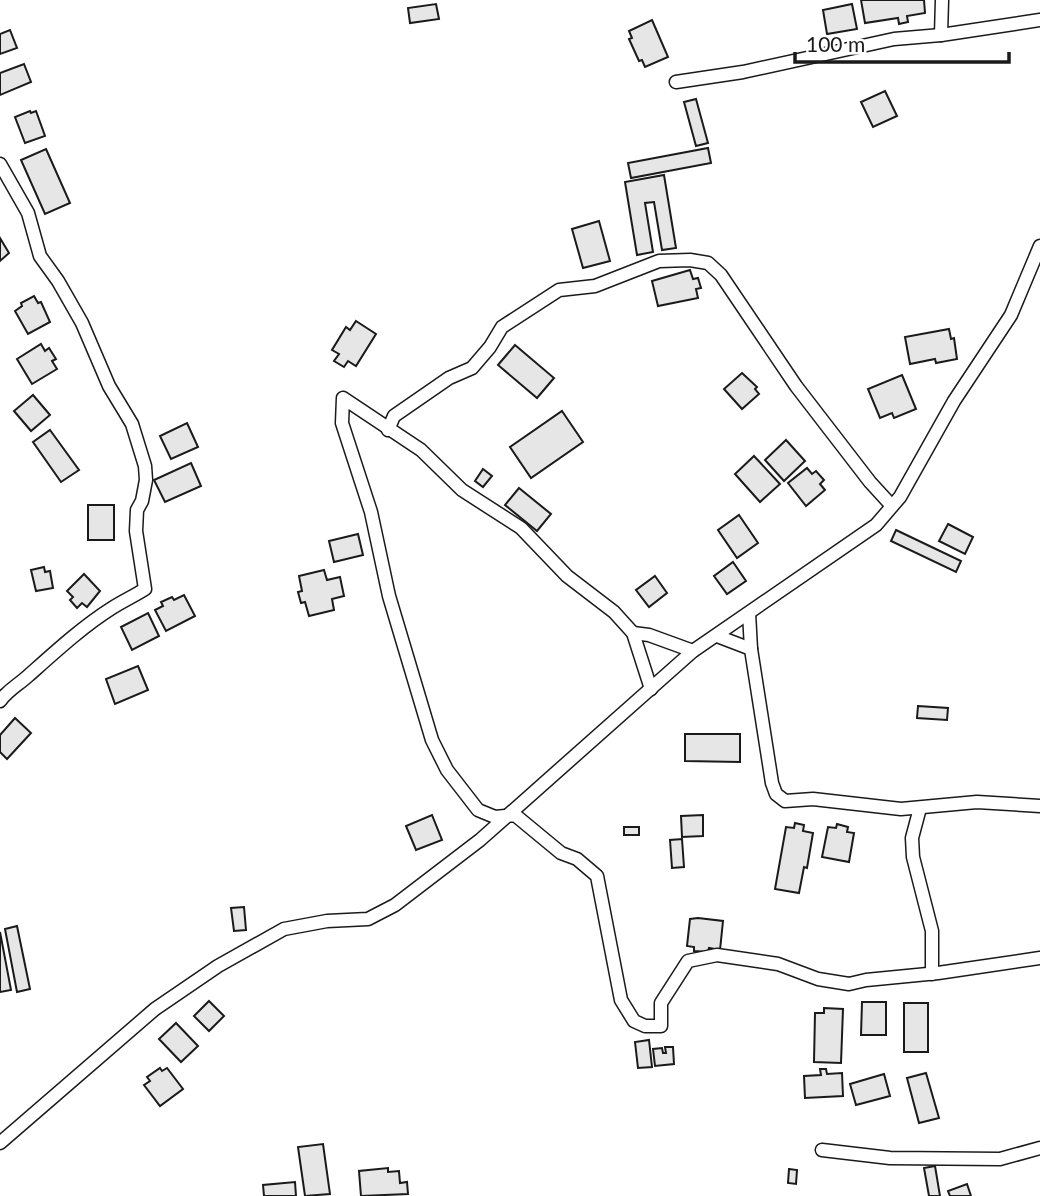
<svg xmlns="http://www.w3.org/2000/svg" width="1040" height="1196" font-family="Lato,sans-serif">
<rect width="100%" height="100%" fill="#fff"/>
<g fill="#e6e6e6" stroke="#1a1a1a" stroke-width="2">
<path d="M861,0H924L925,13L907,16L908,22L899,24L898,18L865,23Z"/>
<path d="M436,4L439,19L410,23L408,8Z"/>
<path d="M852,4L857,29L827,34L823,10Z"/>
<path d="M652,20L668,57L645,67L642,60L639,61L629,39L632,38L629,31Z"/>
<path d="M10,30L17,48L0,54V34Z"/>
<path d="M24,64L31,82L0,95V73Z"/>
<path d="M885,91L897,116L873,127L861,102Z"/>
<path d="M696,99L708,143L696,146L684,102Z"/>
<path d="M30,111L31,113L36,111L45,136L25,143L15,117Z"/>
<path d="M708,148L711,163L631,178L628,163Z"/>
<path d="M46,149L70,203L45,214L21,160Z"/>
<path d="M664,175L676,248L662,250L654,202L645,203L653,252L637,255L625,182Z"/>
<path d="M599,221L610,261L583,268L572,229Z"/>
<path d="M0,238L9,253L0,261Z"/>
<path d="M690,270L693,279L698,278L701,288L696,289L698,298L658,306L652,281Z"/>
<path d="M34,296L38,303L41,302L50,322L28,334L15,311L22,306L21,303Z"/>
<path d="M356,321L376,334L356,366L348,361L344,367L334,361L339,354L332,350L346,327L350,330Z"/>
<path d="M949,329L951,339L954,338L957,359L936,363L935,359L910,364L905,337Z"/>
<path d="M41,344L45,351L49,348L56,359L52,361L57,369L32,384L17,359Z"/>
<path d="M515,345L554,378L537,398L498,365Z"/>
<path d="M742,373L757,387L755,389L759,394L742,409L724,389Z"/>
<path d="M902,375L916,409L894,418L892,413L880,418L868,389Z"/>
<path d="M33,395L50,415L31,431L14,411Z"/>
<path d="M562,411L583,442L531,478L510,447Z"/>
<path d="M187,423L198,447L171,459L160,436Z"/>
<path d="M50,430L79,470L61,482L33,442Z"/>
<path d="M786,440L805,461L784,481L765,460Z"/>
<path d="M754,456L780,484L760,502L735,474Z"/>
<path d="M191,463L201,486L165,502L154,480Z"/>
<path d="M807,468L812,474L816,471L824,480L820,484L825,490L806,506L788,483Z"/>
<path d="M483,469L492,476L483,487L475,481Z"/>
<path d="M519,488L551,514L537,531L505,505Z"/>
<rect x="88" y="505" width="26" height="35"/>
<path d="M739,515L758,543L737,558L718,530Z"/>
<path d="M948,524L973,537L965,554L939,541Z"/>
<path d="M896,530L961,561L956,572L891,541Z"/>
<path d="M358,534L363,555L334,562L329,541Z"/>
<path d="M733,562L746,581L727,594L714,576Z"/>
<path d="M44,567L45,572L50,571L53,588L36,591L31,570Z"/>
<path d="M324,570L327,580L340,577L344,596L332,599L334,610L309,616L305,602L301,603L298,592L302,591L299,576Z"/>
<path d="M84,574L100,591L87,607L82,603L77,608L70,600L73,597L67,591Z"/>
<path d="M655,576L667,593L649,607L636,590Z"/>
<path d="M184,595L195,616L166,631L155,610L163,606L161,602L172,597L174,600Z"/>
<path d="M148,613L159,636L132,650L121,627Z"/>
<path d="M138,666L148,690L115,704L106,679Z"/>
<path d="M918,706L948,708L947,720L917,718Z"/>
<path d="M15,718L31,733L7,759L0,752V735Z"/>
<path d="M685,734H740V762L685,761Z"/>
<path d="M432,815L442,840L416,850L406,826Z"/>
<path d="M703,815V836L682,837L681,816Z"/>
<path d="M795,823L804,825L803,831L813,833L807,868L804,867L799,893L775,889L786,827L794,828Z"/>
<path d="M837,824L848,827L847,832L854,833L849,862L822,857L828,827L836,828Z"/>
<rect x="624" y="827" width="15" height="8"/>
<path d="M682,839L684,867L672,868L670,840Z"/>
<path d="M244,907L246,930L234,931L231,908Z"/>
<path d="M698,918L723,921L720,950L709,948L708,952L694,951V947L687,946L690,919Z"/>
<path d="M17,926L30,989L17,992L5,929Z"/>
<path d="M0,932L11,990L0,992Z"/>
<path d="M209,1001L224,1016L209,1031L194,1016Z"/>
<path d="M862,1002H886V1035H861Z"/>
<rect x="904" y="1003" width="24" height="49"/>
<path d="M824,1008L843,1009L841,1063L814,1062L815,1013H824Z"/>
<path d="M176,1023L198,1046L181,1062L159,1039Z"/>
<path d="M649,1040L652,1067L638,1068L635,1042Z"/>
<path d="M665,1047H673L674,1064L655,1066L653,1049L662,1048L663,1053H666Z"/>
<path d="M160,1068L162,1071L167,1068L183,1089L160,1106L144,1085L150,1081L147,1077Z"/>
<path d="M820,1069H826L827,1074L842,1073L843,1096L805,1098L804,1076L821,1075Z"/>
<path d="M926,1073L939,1118L919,1123L907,1078Z"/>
<path d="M884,1074L890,1096L856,1105L850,1084Z"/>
<path d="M323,1144L330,1194L305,1196L298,1147Z"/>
<path d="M935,1166L940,1196H929L924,1168Z"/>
<path d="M388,1168V1172L399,1171L400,1183L407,1182L408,1194L361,1196L359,1171Z"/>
<path d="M789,1169L797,1170L796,1184L788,1183Z"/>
<path d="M295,1182L296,1196H264L263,1185Z"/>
<path d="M967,1184L971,1196H950L948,1191Z"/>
</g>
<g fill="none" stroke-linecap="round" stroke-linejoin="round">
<defs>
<g id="street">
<path d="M941,35L942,0"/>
<path d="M676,82L743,72L894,39L941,35L1040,20"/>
<path d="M0,164L28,213L40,256L58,281L82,323L109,386L132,424L145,466L146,480L142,501L137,510L136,531L145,589C134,596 123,601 112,608C82,627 55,652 28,676C18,685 8,690 0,701"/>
<path d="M388,430L394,416L449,378L472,368L490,347L502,327L559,290L595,286L659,261L690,260L708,263L721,275L796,386L870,482L892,506"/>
<path d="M749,613L751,649"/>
<path d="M633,633L649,635L693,651"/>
<path d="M717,636L751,649L772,783L776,794L785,801L813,799L901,809L977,802L1040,806"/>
<path d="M651,689L633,633L614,612L567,576L521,528L462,490L421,450L343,398L342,423L371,512L389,596L432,740L447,770L478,810L495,817L515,815L561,853L577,859L597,876L621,1000L634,1021L645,1026H661V1003L688,961L717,955L778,964L818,979L849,984L866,980L938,973L1040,958"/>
<path d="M920,808L912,838L913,857L932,931V974"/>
<path d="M0,1143L155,1009L218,966L284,929L327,921L368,919L395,905L480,840L693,651L876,525L900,497L954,401L1011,315L1040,246"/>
<path d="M822,1150L890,1158L1000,1159L1040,1148"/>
</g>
</defs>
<use href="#street" stroke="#1a1a1a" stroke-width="15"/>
<use href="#street" stroke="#fff" stroke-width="12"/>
</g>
<path d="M795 52v10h214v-10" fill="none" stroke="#1a1a1a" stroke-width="3.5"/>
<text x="806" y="52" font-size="21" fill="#1a1a1a" stroke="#ffffff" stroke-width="5" paint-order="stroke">100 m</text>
</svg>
